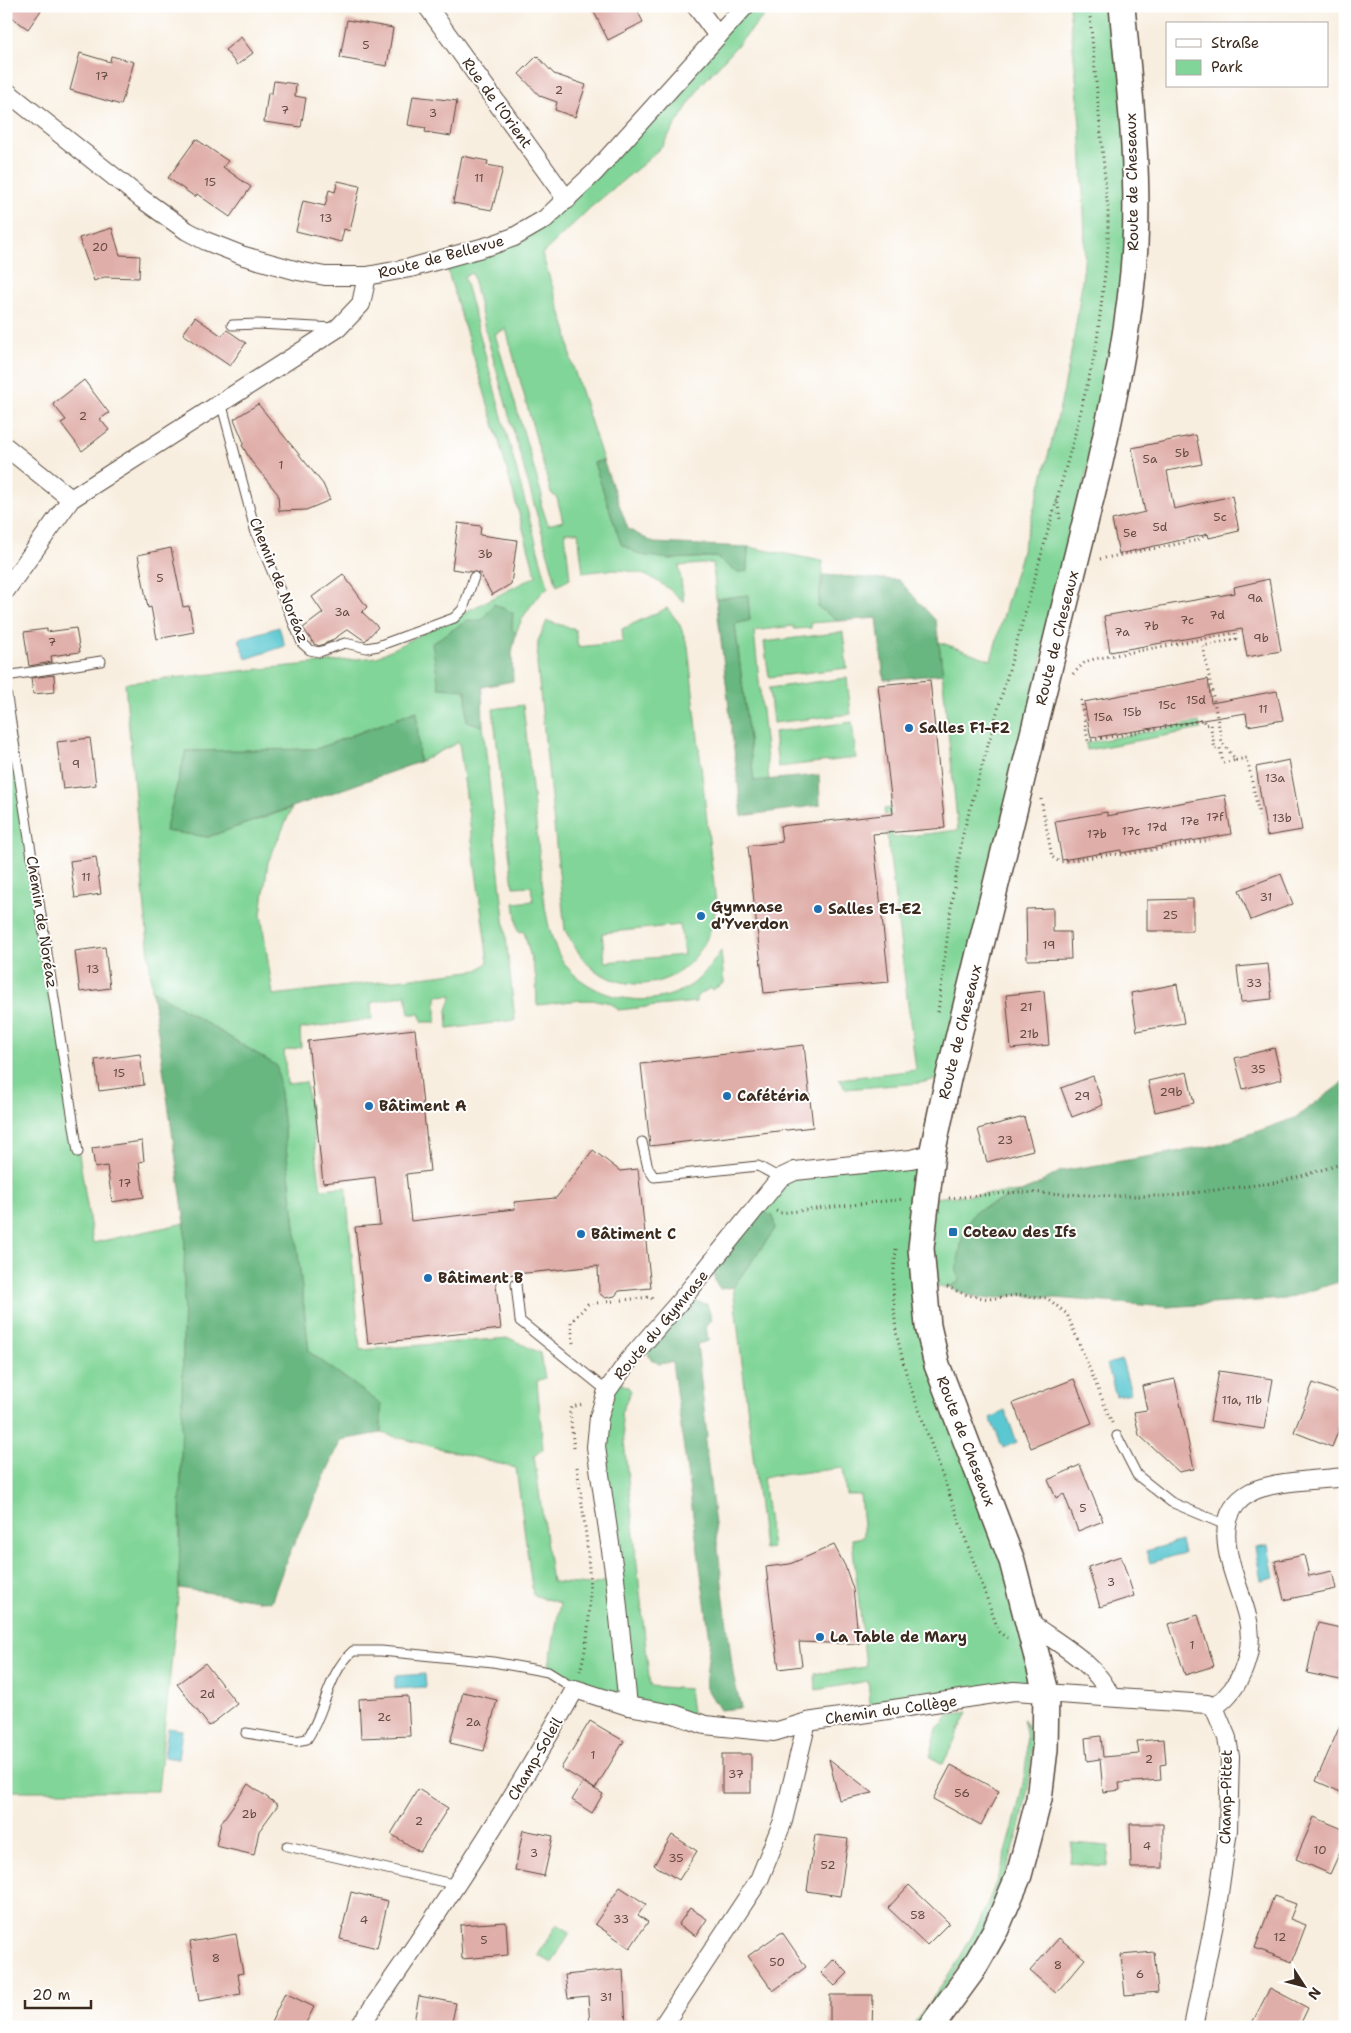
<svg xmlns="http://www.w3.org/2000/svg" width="1351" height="2033" font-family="'Shantell Sans',sans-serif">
<rect width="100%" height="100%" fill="#fff"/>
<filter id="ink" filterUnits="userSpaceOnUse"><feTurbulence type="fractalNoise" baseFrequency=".02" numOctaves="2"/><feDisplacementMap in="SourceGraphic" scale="10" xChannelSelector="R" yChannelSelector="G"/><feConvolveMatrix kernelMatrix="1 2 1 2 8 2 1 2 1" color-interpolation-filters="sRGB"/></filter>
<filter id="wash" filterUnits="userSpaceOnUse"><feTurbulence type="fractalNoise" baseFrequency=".0096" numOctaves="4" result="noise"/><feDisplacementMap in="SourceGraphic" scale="20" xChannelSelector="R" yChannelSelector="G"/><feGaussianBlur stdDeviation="1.12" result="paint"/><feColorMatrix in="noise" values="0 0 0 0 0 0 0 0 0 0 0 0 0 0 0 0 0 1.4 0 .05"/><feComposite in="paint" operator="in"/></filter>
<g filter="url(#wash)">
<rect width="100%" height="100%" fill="#f8eedf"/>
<g fill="#81d598" stroke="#5e805b" fill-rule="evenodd">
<path d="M745,6H773L701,85L662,146L649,159L591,207L542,254L567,332L571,360L603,460L594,463L621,544L669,559L716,557L738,572L747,571L748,547L823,561L818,607L839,621L811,623V628L794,629L793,626L754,631L769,780L754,782L735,624L750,620L747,595L716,599L713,563L679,566L684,602C650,570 628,566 583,573L578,532H565L570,579L557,586L486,333L472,273L464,276L548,587C534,600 523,614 516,633L512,629L466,690L467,721L483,726L515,1020L448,1029L447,1010L452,995L436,996V1022H423L419,1014H409L406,995L371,1003L372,1019L300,1029L301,1047L284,1051L287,1084L306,1082L321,1189L346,1187L360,1350L509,1338L540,1353L545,1378L537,1381L543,1449L534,1456L552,1582L592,1585L615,1578L596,1447L614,1380L628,1387L631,1391L621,1413L650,1686L689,1689L693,1720L628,1706L548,1672L560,1603L533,1595L516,1468L381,1433V1404L309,1352L277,1066L152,990L125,683L377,657L536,576L497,434L444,259L545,219ZM506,329L551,493L557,498L563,521L548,525L541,504L542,496L495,334ZM416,711L419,762L459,742L488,962L478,970L273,995L261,914L268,862L292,808L208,837L165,831L186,751L316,749Z"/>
<path d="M1069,6H1122L1132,282L942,1078L920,1083L846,1089L839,1079L916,1070L884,809L890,808L893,838L958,830L939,642L991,660C1027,529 1071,399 1084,263C1086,239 1084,215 1083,191C1082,129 1075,68 1069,6Z"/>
<path d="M667,608L679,623L688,646L716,904C711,963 658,1004 601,974C584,965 574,946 565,930L537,664L538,641L547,621L575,629L578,647L623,642L622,629ZM680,925L684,955L605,962L602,933Z"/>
<path d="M843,632L847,668L769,677L764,642Z"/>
<path d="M847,678L851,714L773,723L769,688Z"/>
<path d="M6,691L93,1243L185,1223L179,1588L158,1791H6Z"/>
<path d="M523,705L545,907C549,928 553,951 568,968C598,1002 656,1011 694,983C705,974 713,962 721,951L724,983L712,990L710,988L696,997V1002L618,1010C608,992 556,1004 537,1005L536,977L524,932L518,931L514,903L533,901L531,886L513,887L493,709Z"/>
<path d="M852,722L856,758L778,767L774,732Z"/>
<path d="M1199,722L1201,729L1087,750L1086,743Z"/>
<path d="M932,1154L928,1198L1020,1192L976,1211L960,1281L949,1287H924L1046,1692L871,1712L868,1681L816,1690L815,1674L866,1667L852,1539L864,1537L860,1495H846L843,1468L763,1477L772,1548L764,1549L733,1287L775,1229L756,1209L780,1178Z"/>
<path d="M968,1712L943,1764L930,1757L937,1728L945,1721L947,1715Z"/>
<path d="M1023,1719L1033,1736L1029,1783L1020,1828L1005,1874L978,1941L917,2027H911C969,1954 999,1894 1019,1802C1025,1775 1031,1746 1023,1719Z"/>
<path d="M1072,1843L1109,1846L1107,1866L1070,1863Z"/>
<path d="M557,1924L570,1932L552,1963L538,1955Z"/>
</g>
<g fill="#68b680" stroke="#52704f">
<path d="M603,460L628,529L654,543L748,547L747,571L737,572L716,557L669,559L640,555L621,544L594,463Z"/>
<path d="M823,575L899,580L936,621L943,674L884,680L877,618L839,621L818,607Z"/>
<path d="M748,595L750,620L735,624L754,781L819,775L820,805L742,816L716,599Z"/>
<path d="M494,604L513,613L512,629L516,633L512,653L513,681L482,687L483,726L467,721L466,690L439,688L432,643L468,620H482Z"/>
<path d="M417,711L419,762L208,837L165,831L186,751L316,749Z"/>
<path d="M152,990L277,1066L309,1352L381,1404V1433L341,1440L287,1559L271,1602L179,1588L185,1223Z"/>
<path d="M1345,1081V1280L1284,1299L1167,1307L1017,1295L989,1299L967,1295L949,1287L960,1281L956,1272L964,1228L976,1211L1035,1186L1061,1171L1219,1145L1295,1118Z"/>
<path d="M756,1209L773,1216L775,1229L733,1287L720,1289L715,1281L712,1263Z"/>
<path d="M682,1299L707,1304L712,1320L706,1325L708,1341L697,1344L707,1436L705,1441L733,1674L741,1708L720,1710L705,1686L710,1639L672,1362L659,1364L651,1359L643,1345Z"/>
</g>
<g fill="#5ac7d1" stroke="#4a7878">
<path d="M279,627L285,646L246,659L239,639Z"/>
<path d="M1122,1360L1131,1393L1116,1396L1107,1364Z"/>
<path d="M1005,1411L1017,1442L1003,1448L990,1418Z"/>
<path d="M1181,1541L1184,1553L1150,1563L1146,1551Z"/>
<path d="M1268,1545L1274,1578L1261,1581L1255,1547Z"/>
<path d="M425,1674L426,1687L395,1689V1676Z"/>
<path d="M168,1728L182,1730L178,1759L164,1757Z"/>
</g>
<g id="blocks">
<g fill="#e0aea9">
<path d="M6,6H44L28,29L6,13Z"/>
<path d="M591,6H635L643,22L608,40Z"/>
<path d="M347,20L393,28L387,66L340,58Z"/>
<path d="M241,37L253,53L237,65L225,50Z"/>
<path d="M80,53L110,62L111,56L134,62L121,105L70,90Z"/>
<path d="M537,56L554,74L586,85L575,117L555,110L557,102L540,96L519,74Z"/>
<path d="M274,81L296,84L295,96L306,98L301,127L264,122L268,93H272Z"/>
<path d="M413,96L457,101L451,136L425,132L426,128L408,125Z"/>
<path d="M196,139L228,161L223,167L251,187L230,217L197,194L195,197L168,178Z"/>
<path d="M462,156L488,161L487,165L503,168L492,210L453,203Z"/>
<path d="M338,181L360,186L350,231L344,229L341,242L296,231L303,201L325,206L329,190L335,192Z"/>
<path d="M112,228L120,255L140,256L139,278L104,277L94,281L79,238Z"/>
<path d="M195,317L222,336L227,330L246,343L230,366L183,334Z"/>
<path d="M84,380L109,413L100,419L109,430L82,451L61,423L66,420L53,404Z"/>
<path d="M258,404L323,484L330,500L306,510L279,511L278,494L251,461L242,445L244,443L234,419Z"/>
<path d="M1196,435L1202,464L1167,471L1174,509L1232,496L1239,531L1209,538L1208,534L1119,554L1112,520L1145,512L1132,448Z"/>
<path d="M458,523L481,526L480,535L517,540L511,584L492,595L480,573L452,569Z"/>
<path d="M171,548L183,607L189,606L194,632L157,639L151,607L148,608L138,555Z"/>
<path d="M343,574L367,607L362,612L378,627L365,641L348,629L331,641L319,646L314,644L303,628L323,613L312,597Z"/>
<path d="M1269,579L1281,651L1247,657L1242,629L1110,652L1104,616L1235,593L1234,587Z"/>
<path d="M76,628L80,652L51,656L52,662L29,666L24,632L47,629V632Z"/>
<path d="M54,675L55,692L33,694L31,678Z"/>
<path d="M1208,679L1211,703L1277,691L1283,720L1248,726L1246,713L1091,738L1084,702Z"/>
<path d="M930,680L945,828L873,834L889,982L764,993L748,846L782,842L780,826L893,814L878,685Z"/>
<path d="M90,738L96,785L63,789L57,742Z"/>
<path d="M1289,760L1302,830L1267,836L1256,767Z"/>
<path d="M1225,795L1231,834L1121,853V850L1062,860L1055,821L1107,812V816Z"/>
<path d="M96,857L101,894L75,898L70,861Z"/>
<path d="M1281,874L1293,904L1251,920L1239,890Z"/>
<path d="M1193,899V931H1147V900Z"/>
<path d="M1053,908V932H1070L1071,959L1027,960L1026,909Z"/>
<path d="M105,947L110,988L80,992L75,951Z"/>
<path d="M1268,964L1272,999L1241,1002L1237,967Z"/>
<path d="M1177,984L1184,1023L1137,1031L1131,993Z"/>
<path d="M1044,991L1049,1045L1011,1049L1006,995Z"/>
<path d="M415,1029L430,1171L406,1174L411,1221L515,1209L514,1202L556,1198L593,1150L620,1171L638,1169L651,1288L619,1291L615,1296L605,1298L599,1293L598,1266L495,1276L501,1329L368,1344L355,1227L380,1225L375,1177L323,1183L308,1041Z"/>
<path d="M804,1045L813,1127L650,1146L641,1064Z"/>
<path d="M1274,1048L1282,1079L1243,1089L1235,1058Z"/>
<path d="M140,1054L144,1085L99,1091L95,1060Z"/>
<path d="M1187,1072L1194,1103L1155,1112L1148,1081Z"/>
<path d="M1093,1076L1103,1105L1072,1117L1061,1088Z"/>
<path d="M1024,1117L1033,1150L987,1162L978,1129Z"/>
<path d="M142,1141L144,1161L139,1162L144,1197L112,1202L107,1166L95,1168L92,1148Z"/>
<path d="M1219,1371L1273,1379L1264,1429L1210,1421Z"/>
<path d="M1074,1379L1092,1423L1031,1448L1013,1403Z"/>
<path d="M1175,1379L1194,1469L1179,1472L1139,1435L1134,1412L1147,1410L1142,1386Z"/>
<path d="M1313,1383L1345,1395V1414L1332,1447L1294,1432Z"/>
<path d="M1080,1465L1103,1521L1078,1531L1064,1494L1056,1498L1048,1480Z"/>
<path d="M834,1545L845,1566L853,1589L859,1644L799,1642L802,1666L779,1669L766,1567L790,1564Z"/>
<path d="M1304,1555L1309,1576L1332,1571L1336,1589L1284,1600L1275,1561Z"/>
<path d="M1121,1556L1134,1596L1100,1607L1088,1567Z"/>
<path d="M1198,1615L1214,1666L1185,1675L1169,1624Z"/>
<path d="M1318,1623L1345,1629V1681L1307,1673Z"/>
<path d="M205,1663L237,1704L209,1726L177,1684Z"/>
<path d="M463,1692L497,1700L484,1751L450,1743Z"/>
<path d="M408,1696L410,1736L361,1738L359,1699Z"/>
<path d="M1345,1714V1794L1316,1781Z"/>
<path d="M590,1721L624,1741L595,1789L561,1768Z"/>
<path d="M1101,1736L1103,1757L1139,1754L1137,1741L1164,1739L1166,1764L1160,1765L1161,1780L1119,1783L1120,1790L1103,1792L1100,1759L1087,1761L1085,1738Z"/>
<rect x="722" y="1754" width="29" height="39"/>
<path d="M829,1759L873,1793L839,1800Z"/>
<path d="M951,1765L999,1791L981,1825L933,1799Z"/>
<path d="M583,1782L603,1794L592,1813L572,1800Z"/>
<path d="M248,1784L278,1805L259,1831L254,1855L216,1846L221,1823Z"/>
<path d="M418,1789L448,1808L420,1852L391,1834Z"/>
<path d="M1314,1817L1345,1830V1841L1330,1874L1296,1859Z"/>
<path d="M1130,1824H1163V1868H1131Z"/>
<path d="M523,1830L553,1836L544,1876L515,1870Z"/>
<path d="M672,1835L697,1851L679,1880L654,1865Z"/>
<path d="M815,1835L848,1839L840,1896L807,1891Z"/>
<path d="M909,1885L949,1923L927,1945L888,1908Z"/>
<path d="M620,1887L646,1904L638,1915L648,1922L630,1948L595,1924Z"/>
<path d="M351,1892L388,1901L377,1948L340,1939Z"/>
<path d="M1274,1896L1296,1904L1290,1919L1306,1925L1292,1962L1255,1948Z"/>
<path d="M690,1908L707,1919L696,1936L678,1925Z"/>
<path d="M506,1922L508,1955L462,1959L460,1925Z"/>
<path d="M782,1932L806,1967L773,1991L748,1956Z"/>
<path d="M236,1934L243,1973L238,1974L241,1994L199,2001L190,1942Z"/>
<path d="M1059,1938L1085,1959L1056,1993L1030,1971Z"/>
<path d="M1154,1952L1158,1992L1125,1995L1121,1955Z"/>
<path d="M834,1959L848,1973L835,1986L821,1973Z"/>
<path d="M623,1969L626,2027H590L588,1996L568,1998L565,1975Z"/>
<path d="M1270,1988L1308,2008L1299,2027H1250Z"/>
<path d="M285,1993L314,2007L304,2027H269Z"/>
<path d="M830,1995H873L872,2027H830Z"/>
<path d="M419,1996L456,2003L451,2027H413Z"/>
</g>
</g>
</g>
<g filter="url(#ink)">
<use href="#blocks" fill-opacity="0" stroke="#57473b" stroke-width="1"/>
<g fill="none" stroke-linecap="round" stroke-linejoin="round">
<defs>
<g id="lane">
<path d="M232,325L258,324L335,328"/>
<path d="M221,402L256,533L302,643L310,650L319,652L345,643L367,648L378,646L454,618L463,609L474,577"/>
<path d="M6,676L101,661"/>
<path d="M6,691L78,1152"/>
<path d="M642,1142L648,1168L654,1177L758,1166L780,1178"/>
<path d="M516,1284L520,1321L607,1391"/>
<path d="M1117,1436L1137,1475L1171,1502L1228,1526"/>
<path d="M246,1733L296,1741L307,1739C326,1711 327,1674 353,1651H381L493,1662L532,1669L548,1672L575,1689"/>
<path d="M287,1846L457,1885"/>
</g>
<g id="street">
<path d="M427,6L567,200"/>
<path d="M696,6L718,36"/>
<path d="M6,91L142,199L187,231L206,241L244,256L298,271L325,276H367L410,268L492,245L514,237L545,219L594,173L745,6"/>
<path d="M6,447L71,499"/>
<path d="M6,590L71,499L338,328L361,304L367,276"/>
<path d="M1027,1621C1055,1642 1097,1663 1110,1696"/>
<path d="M628,1706L615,1578L596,1447L599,1417L607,1391L629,1360L682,1299L780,1178L795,1171L911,1159L932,1154"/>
<path d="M1214,1707C1242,1688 1256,1650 1247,1616C1238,1579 1203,1518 1251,1492C1271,1481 1321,1480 1345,1477"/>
<path d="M359,2027C437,1917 510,1806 575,1689L628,1706L674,1714L705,1725L774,1732L807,1722L1014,1691L1207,1704L1214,1707L1227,1738L1230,1757L1228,1830L1216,1914L1193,2027"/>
<path d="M662,2027L759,1880L783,1821L807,1722"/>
</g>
<path id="secondary" d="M931,2027L972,1971L996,1929L1019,1875L1039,1799L1045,1749L1046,1692L1012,1561L937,1365L928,1326L921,1248L932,1154L948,1079L1100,462C1116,390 1131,318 1135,245C1139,165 1129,85 1122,6"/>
</defs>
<use href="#lane" stroke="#57473b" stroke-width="11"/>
<use href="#street" stroke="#57473b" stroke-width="20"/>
<use href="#secondary" stroke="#57473b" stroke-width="28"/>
<g stroke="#57473b" stroke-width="3" stroke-dasharray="1 4" stroke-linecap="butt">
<path d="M1057,498L1060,519"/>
<path d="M1100,559L1198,540L1208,533"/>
<path d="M1073,674L1085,662L1094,659L1235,633L1236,639L1203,646L1222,742L1236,760L1247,758L1260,819"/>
<path d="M1081,700L1088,741L1203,720L1205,725L1210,724L1215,749L1220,748L1223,763L1236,760"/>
<path d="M1041,799L1052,857L1060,862L1114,854L1122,855L1210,840"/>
<path d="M938,1012L952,899L963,834L1074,438L1096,349L1108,247V211L1089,6"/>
<path d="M949,1198L1020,1192L1111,1196H1168L1280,1182L1345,1163"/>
<path d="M776,1211L780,1213L904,1199"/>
<path d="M896,1249L893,1282L894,1307L896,1332L907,1377L999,1632L1007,1638"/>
<path d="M947,1287L967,1295L989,1299L1017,1295L1047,1298L1067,1314L1112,1423"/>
<path d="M573,1343L571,1322L588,1304L650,1297L655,1301"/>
<path d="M574,1448L570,1413L572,1407L583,1404"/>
<path d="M577,1467C586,1536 599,1603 580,1671"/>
</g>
<use href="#lane" stroke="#fff" stroke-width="9"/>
<use href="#street" stroke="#fff" stroke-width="18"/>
<use href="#secondary" stroke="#fff" stroke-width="25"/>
</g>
</g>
<g fill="#1f6fb2" stroke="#fff" stroke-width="2">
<circle cx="909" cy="728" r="5"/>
<circle cx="818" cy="909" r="5"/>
<circle cx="701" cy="916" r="5"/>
<circle cx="727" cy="1096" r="5"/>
<circle cx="369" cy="1106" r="5"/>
<rect x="948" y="1227" width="10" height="10" rx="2.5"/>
<circle cx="581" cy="1234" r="5"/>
<circle cx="428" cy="1278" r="5"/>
<circle cx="820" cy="1637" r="5"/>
</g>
<g text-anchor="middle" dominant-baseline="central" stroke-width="4" stroke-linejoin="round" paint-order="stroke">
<g font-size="12" fill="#644b41">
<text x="366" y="45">5</text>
<text x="102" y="76">17</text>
<text x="559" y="90">2</text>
<text x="285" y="110">7</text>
<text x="433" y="113">3</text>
<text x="479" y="178">11</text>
<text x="210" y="182">15</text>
<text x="326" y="218">13</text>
<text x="100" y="247">20</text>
<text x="83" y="416">2</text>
<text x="1182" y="453">5b</text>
<text x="1150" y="459">5a</text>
<text x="281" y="465">1</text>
<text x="1220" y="517">5c</text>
<text x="1160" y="527">5d</text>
<text x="1130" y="533">5e</text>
<text x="485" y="554">3b</text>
<text x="160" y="578">5</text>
<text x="1255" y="598">9a</text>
<text x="342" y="612">3a</text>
<text x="1217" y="615">7d</text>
<text x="1187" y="620">7c</text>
<text x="1151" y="626">7b</text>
<text x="1122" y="632">7a</text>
<text x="1261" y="638">9b</text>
<text x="52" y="642">7</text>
<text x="1196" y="700">15d</text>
<text x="1167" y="705">15c</text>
<text x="1263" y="709">11</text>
<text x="1132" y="712">15b</text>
<text x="1103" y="717">15a</text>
<text x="76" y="764">9</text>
<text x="1275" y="778">13a</text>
<text x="1215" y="817">17f</text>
<text x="1282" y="818">13b</text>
<text x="1190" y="821">17e</text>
<text x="1157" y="827">17d</text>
<text x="1131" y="831">17c</text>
<text x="1097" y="834">17b</text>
<text x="86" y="877">11</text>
<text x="1266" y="897">31</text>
<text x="1170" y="915">25</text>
<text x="1049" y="945">19</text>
<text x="93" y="969">13</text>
<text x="1254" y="983">33</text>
<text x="1026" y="1007">21</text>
<text x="1029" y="1034">21b</text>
<text x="1258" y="1069">35</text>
<text x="119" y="1073">15</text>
<text x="1171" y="1092">29b</text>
<text x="1082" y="1096">29</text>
<text x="1005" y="1140">23</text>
<text x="125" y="1183">17</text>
<text x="1242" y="1400">11a, 11b</text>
<text x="1083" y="1508">5</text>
<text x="1111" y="1582">3</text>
<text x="1192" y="1645">1</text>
<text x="207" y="1694">2d</text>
<text x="384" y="1717">2c</text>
<text x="473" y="1722">2a</text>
<text x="593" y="1755">1</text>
<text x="1149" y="1759">2</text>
<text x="736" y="1774">37</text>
<text x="962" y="1793">56</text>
<text x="249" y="1814">2b</text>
<text x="419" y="1821">2</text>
<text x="1147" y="1846">4</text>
<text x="1320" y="1850">10</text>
<text x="534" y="1853">3</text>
<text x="676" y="1858">35</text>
<text x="828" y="1865">52</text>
<text x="918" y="1915">58</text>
<text x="621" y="1919">33</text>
<text x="364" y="1920">4</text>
<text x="1280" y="1937">12</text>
<text x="484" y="1940">5</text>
<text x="216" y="1958">8</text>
<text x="777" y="1962">50</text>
<text x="1058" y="1965">8</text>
<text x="1140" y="1974">6</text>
<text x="606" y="1997">31</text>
</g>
<g font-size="15" fill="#3b2a1e" stroke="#fff">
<text transform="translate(497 103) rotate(54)">Rue de l'Orient</text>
<text transform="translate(1132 182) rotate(-91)">Route de Cheseaux</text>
<text transform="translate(441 257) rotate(-15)">Route de Bellevue</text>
<text transform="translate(279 580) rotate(68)">Chemin de Noréaz</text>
<text transform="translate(1057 638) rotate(-76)">Route de Cheseaux</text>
<text transform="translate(42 922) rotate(81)">Chemin de Noréaz</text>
<text transform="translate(960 1032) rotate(-76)">Route de Cheseaux</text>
<text transform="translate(661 1325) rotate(-50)">Route du Gymnase</text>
<text transform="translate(966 1441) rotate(69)">Route de Cheseaux</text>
<text transform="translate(891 1710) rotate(-8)">Chemin du Collège</text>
<text transform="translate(535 1759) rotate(-60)">Champ-Soleil</text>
<text transform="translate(1226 1797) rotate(-89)">Champ-Pittet</text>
</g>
<g font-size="15" font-weight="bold" fill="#3b2a1e" stroke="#fff" text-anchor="start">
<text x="919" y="728">Salles F1-F2</text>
<text x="711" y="907">Gymnase<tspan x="711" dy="17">d'Yverdon</tspan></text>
<text x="828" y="909">Salles E1-E2</text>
<text x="737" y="1096">Cafétéria</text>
<text x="379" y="1106">Bâtiment A</text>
<text x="963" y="1232">Coteau des Ifs</text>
<text x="591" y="1234">Bâtiment C</text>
<text x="438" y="1278">Bâtiment B</text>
<text x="830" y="1637">La Table de Mary</text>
</g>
</g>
<rect width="1351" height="2033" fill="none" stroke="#fff" stroke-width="25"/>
<rect x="1166" y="22" width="162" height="65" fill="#ffffff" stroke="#b1aaa5"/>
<rect x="1176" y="39" width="25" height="8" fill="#ffffff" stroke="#b1aaa5"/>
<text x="1211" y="48" font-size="15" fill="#3b2a1e">Straße</text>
<rect x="1176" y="60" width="25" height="15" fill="#81d598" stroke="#b1aaa5"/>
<text x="1211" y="72" font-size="15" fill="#3b2a1e">Park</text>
<g transform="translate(1304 1986) rotate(126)" stroke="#ffffff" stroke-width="4" paint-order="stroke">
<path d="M0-4L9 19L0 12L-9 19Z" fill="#3b2a1e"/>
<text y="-8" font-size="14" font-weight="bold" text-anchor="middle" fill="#3b2a1e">N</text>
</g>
<path d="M25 2000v8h66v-8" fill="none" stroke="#3b2a1e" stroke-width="2.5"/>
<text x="32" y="2000" font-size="15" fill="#3b2a1e" stroke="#ffffff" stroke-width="4" paint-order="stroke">20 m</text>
</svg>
